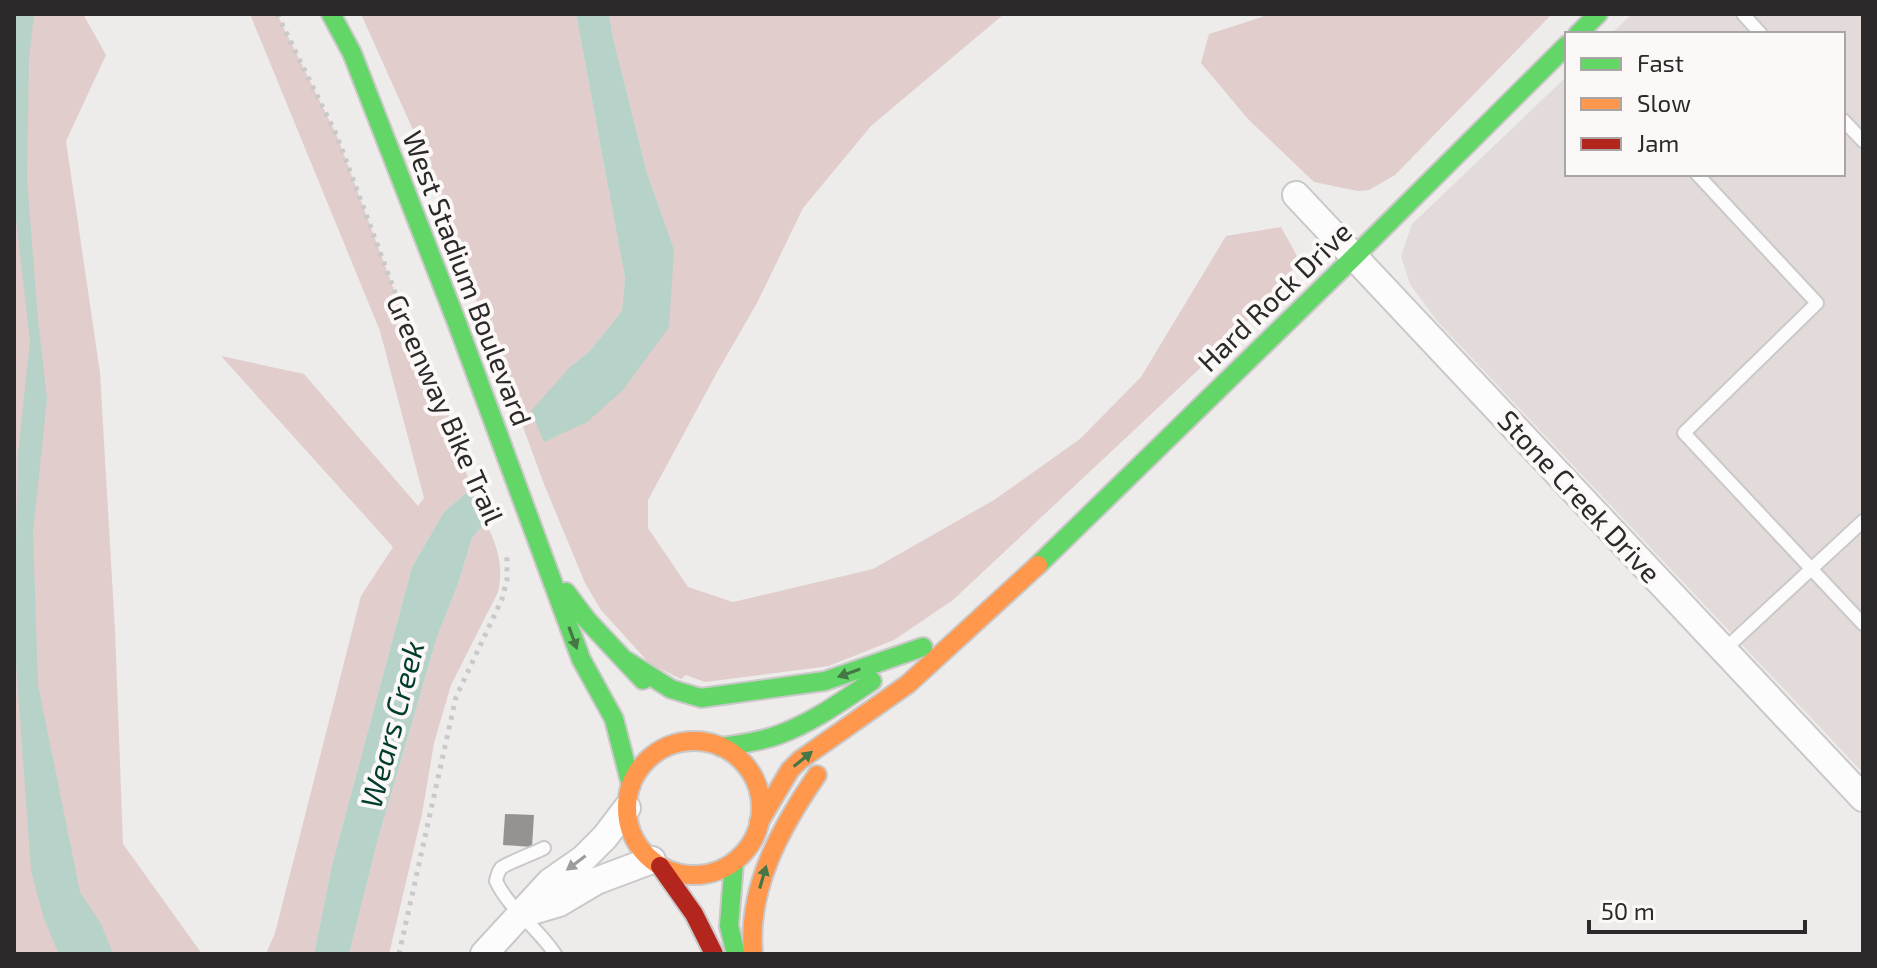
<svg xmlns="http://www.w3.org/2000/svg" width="1877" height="968" font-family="'Exo 2',sans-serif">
<rect width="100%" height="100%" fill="#eeebeb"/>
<path fill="#e2dbda" d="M1632,14H1863V773L1437,321L1410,284L1401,256L1412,224L1567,76V174H1843V34H1611Z"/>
<g fill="#e0cdcc">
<path d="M14,14H83L106,55L66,141L100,373L115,631L123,844L202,954H14Z"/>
<path d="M250,14H277L337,136L430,387L463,437L456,448L472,488L444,512L412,567L332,865L314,954H266L275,933L361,596L393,547L221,356L304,374L418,506L424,498L380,331Z"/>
<path d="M361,14H576L625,278L622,311L589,352L571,366L545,442L674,249L647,173L613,38L609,14H1004L871,126L803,208L757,303L716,374L648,500V528L688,587L733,602L873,569L994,500L1080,439L1141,377L1226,236L1281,227L1297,256L1291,274L1262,306L1212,357L953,600L894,640L829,666L705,682L686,675L681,679L650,664L601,610L585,583L544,484L418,141Z"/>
<path d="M1267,14H1552L1395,175L1369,190L1358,191L1314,182L1248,119L1201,63L1209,34L1262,17Z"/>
<path d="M486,522C497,548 504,563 498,592L451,685L434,743L422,814L389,954H349L378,839L437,637L458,584L472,538Z"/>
</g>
<g fill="#b6d2c9">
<path d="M16,14H34L29,60L27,179L38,320L47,399L33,532L38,685L80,892L101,924L113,954H59L44,919L31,870L14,635L18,455L30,341L14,201V36Z"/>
<path d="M576,14H609L613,38L647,173L674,249L669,327L623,390L587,422L544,442L531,411L571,366L589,352L622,311L625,278Z"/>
<path d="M472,488L486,522L472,538L458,584L437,637L378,839L349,954H314L332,865L412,567L444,512Z"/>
</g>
<path fill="#959292" d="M505,814L534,815L532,847L503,845Z"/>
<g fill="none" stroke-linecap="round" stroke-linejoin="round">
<defs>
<g id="lane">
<path d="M1743,14L1761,34"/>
<path d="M1843,120L1863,141"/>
<path d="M1697,174L1817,303L1684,433L1863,624"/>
<path d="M1724,650L1863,521"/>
<path d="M544,848C537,852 505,864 501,868C498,872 497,876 496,881C509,909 538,928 555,954"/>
</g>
<g id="street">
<path d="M1296,195L1863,798"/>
<path d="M522,914L559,903L596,881L652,860"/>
<path d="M484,954L550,882L583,859L605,837L627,808"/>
</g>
<g id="fast">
<path d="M331,14L352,53L457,323L581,659L614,719L631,785"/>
<path d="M1578,34L1598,14"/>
<path d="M1038,565L1355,256L1567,45"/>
<path d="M566,592L587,620L643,680"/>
<path d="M627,661L671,689L701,698L825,681L923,647"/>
<path d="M721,747C740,744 759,742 778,735C812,723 842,701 872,681"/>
<path d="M734,862L729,926L736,954"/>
</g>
<g id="slow">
<circle cx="694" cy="808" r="67"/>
<path d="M759,822L790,770L800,760L908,684L1038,565"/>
<path d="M753,954C747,888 781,827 817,775"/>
</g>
<path id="jam" d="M660,866L694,914L714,954"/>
</defs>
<use href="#lane" stroke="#cac8c8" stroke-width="16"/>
<use href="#street" stroke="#cac8c8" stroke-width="30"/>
<use href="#fast" stroke="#cac8c8" stroke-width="22"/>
<use href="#slow" stroke="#cac8c8" stroke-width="22"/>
<use href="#jam" stroke="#cac8c8" stroke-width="22"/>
<g stroke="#cac9c9" stroke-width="5" stroke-dasharray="4 6" stroke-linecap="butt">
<path d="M277,14L337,136L430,387L463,438"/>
<path d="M399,954L456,697L502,599L507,580V556"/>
</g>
<use href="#lane" stroke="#fcfcfc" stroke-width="12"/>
<use href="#street" stroke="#fcfcfc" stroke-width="26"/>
<use href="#fast" stroke="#63d668" stroke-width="18"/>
<use href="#slow" stroke="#ff974d" stroke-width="18"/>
<use href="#jam" stroke="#b3261e" stroke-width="18"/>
</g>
<defs><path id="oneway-solid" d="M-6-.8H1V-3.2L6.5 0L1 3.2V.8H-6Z" transform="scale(2)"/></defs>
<g fill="#447745">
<use href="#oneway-solid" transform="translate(573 638) rotate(70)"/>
<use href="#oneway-solid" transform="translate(849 673) rotate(161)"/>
<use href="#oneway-solid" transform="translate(803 759) rotate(-39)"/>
<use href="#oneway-solid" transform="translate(763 877) rotate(-74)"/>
</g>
<use fill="#9e9d9d" href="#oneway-solid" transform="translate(576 863) rotate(143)"/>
<g text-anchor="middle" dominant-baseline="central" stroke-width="8" stroke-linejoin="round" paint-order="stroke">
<g font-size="28" fill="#2b2929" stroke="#fcf8f7">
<text transform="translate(468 278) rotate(69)">West Stadium Boulevard</text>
<text transform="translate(1274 296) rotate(-44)">Hard Rock Drive</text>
<text transform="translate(446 409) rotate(66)">Greenway Bike Trail</text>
<text transform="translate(1580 496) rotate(47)">Stone Creek Drive</text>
</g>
<g font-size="30" font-style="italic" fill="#003d2f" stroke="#fcf8f7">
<text transform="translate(391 724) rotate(-75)">Wears Creek</text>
</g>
</g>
<rect width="1877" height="968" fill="none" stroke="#2b2929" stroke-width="32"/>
<rect x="1565" y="32" width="280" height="144" fill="#fcf8f7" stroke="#a8a5a5" stroke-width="2"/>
<rect x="1581" y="58" width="40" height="12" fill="#63d668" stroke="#a8a5a5" stroke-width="2"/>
<text x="1637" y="72" font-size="24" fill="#2b2929">Fast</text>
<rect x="1581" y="98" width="40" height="12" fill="#ff974d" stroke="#a8a5a5" stroke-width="2"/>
<text x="1637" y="112" font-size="24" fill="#2b2929">Slow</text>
<rect x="1581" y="138" width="40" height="12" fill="#b3261e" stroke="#a8a5a5" stroke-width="2"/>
<text x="1637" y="152" font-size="24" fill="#2b2929">Jam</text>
<path d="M1589 920v12h216v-12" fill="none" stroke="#2b2929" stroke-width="4"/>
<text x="1601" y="920" font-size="24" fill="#2b2929" stroke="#fcf8f7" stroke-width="6" paint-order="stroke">50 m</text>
</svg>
